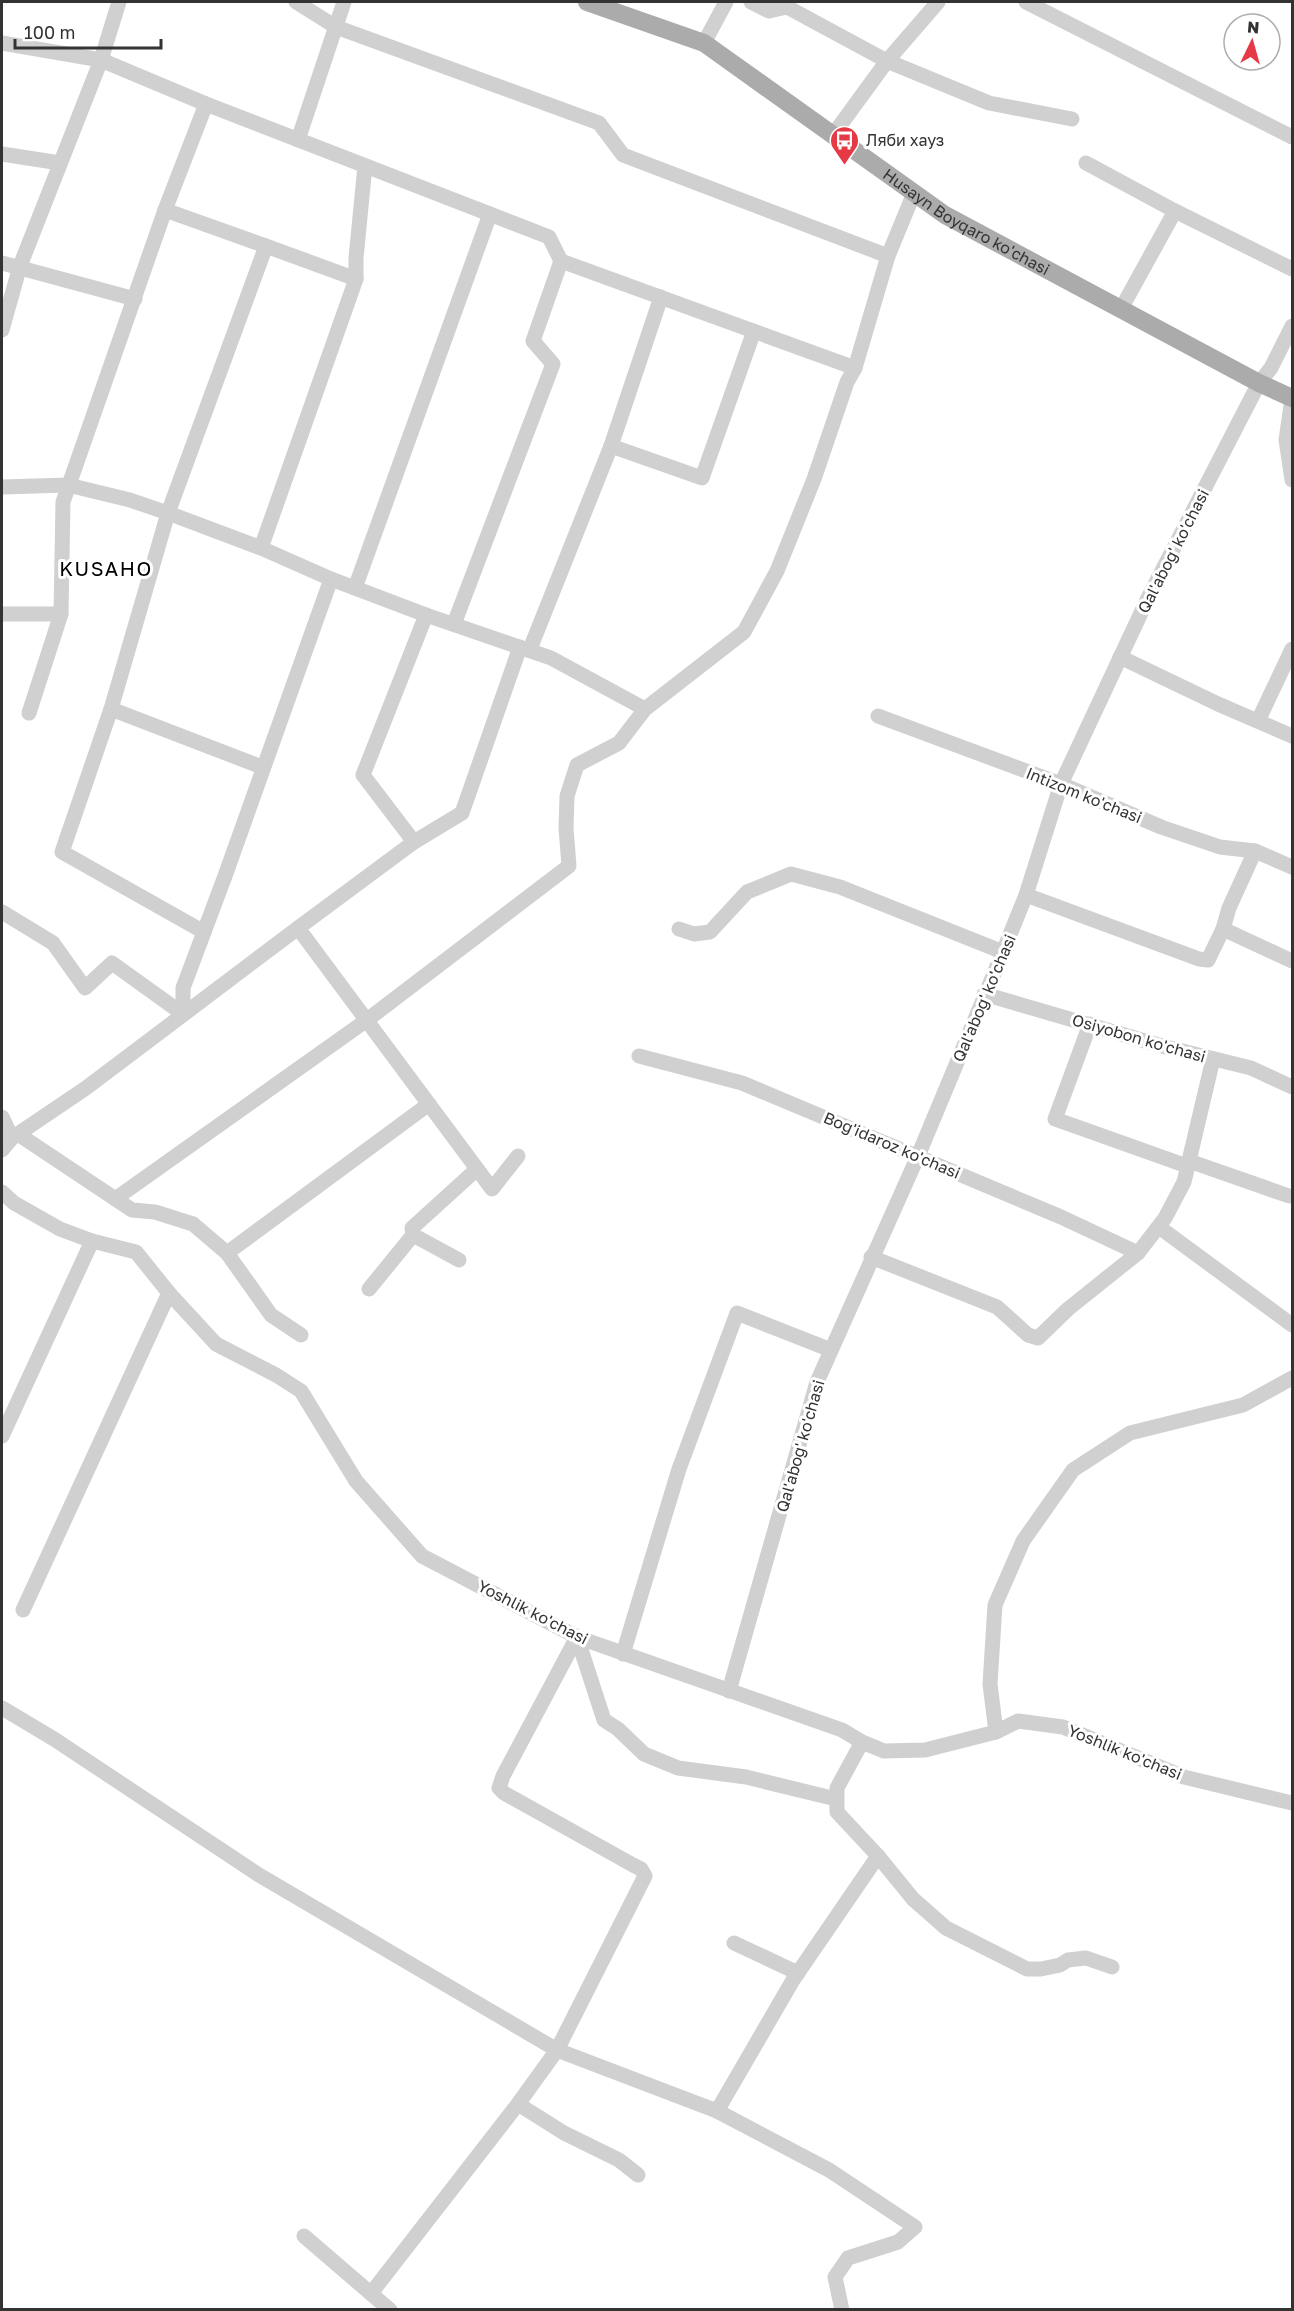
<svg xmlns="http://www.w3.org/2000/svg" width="1294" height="2311" font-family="'Golos Text',sans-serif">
<rect width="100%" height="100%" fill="#fff"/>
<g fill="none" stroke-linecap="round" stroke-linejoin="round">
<g stroke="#d0d0d0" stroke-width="15">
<path d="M296,2L336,27L599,123L623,155L888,256"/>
<path d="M751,2L769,11L787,7L887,61L989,103L1072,119"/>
<path d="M1026,2L1292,137"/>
<path d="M2,43L101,60L206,104L165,210L63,502L61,614H2"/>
<path d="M704,43L726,2"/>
<path d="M206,104L549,237L561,261L855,368"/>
<path d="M833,135L887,61L938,2"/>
<path d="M298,140L344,2"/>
<path d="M2,154L60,163"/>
<path d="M1086,163L1175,211L1121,309"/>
<path d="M165,210L266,246L168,513L111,709L62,852L204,932"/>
<path d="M1175,211L1292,269"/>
<path d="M266,246L356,279"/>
<path d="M2,263L135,299"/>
<path d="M661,297L611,446L702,478L754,331"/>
<path d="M2,330L20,266L101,60L119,2"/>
<path d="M1292,398L1286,440L1292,480"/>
<path d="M2,487L68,485L130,500L168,513L261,548L331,579L426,615L551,658L645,709"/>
<path d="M261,548L356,279V258L365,166"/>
<path d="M355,588L490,214"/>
<path d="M454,624L553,364L533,341L561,261"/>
<path d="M530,649L611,446"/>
<path d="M1120,657L1218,704L1292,736"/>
<path d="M111,709L262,767"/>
<path d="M29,713L61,614"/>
<path d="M878,716L1061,784L1161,827L1220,847L1255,851L1292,867"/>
<path d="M1258,721L1292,649"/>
<path d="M414,842L462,813L520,647"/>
<path d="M1255,851L1229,908L1223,929L1292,961"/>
<path d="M1026,895L1199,959L1208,960L1223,929"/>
<path d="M2,912L53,943L85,988L112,963L183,1014"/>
<path d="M298,928L414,842L363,775L426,615"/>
<path d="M679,929L694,934L710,932L747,892L791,874L840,887L1003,952"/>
<path d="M984,994L1162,1046L1251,1068L1292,1087"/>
<path d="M183,1014V988L225,876L331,579"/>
<path d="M1090,1024L1055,1119L1187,1166"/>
<path d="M639,1056L742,1083L1061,1217L1138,1253"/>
<path d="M2,1117L12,1138"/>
<path d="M18,1134L132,1210L155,1212L193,1224L227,1253"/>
<path d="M2,1150L12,1138L86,1088L298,928L492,1189L518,1156"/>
<path d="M1189,1161L1289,1196"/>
<path d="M2,1192L14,1203L60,1229L92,1241L136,1252L169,1293L216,1344L276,1375L301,1391L356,1481L422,1556L577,1637L842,1730L862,1742L884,1751L925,1750L996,1732L1018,1721L1063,1727L1184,1777L1292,1803"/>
<path d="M115,1199L367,1020L569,866L566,828L567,796L577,765L619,743L645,709L744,632L777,571L814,479L847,382L855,368L888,256L914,193"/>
<path d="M1159,1227L1292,1325"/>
<path d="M871,1257L997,1307L1028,1335L1038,1338L1068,1309L1138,1253L1165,1218L1184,1182L1213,1059"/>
<path d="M459,1260L413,1235L412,1228L477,1169"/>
<path d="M369,1289L413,1235"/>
<path d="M301,1335L271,1315L227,1253L429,1104"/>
<path d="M2,1436L92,1241"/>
<path d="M23,1610L169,1293"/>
<path d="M623,1654L679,1469L737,1313L831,1350"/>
<path d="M729,1691L817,1382L918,1156L1003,952L1026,895L1061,784L1148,598L1259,383L1271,368L1292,326"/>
<path d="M2,1708L54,1739L259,1875L557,2050L717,2111L829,2170L915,2227L898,2242L848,2258L835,2277L842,2310"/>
<path d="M996,1732L990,1684L995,1605L1023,1541L1073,1470L1130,1433L1243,1405L1292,1378"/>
<path d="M862,1742L837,1788V1812L878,1856L913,1899L946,1928L1027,1969H1041L1060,1965L1068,1960L1086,1958L1112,1967"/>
<path d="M734,1943L798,1973"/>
<path d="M518,2104L564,2133L619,2160L638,2175"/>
<path d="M717,2111L793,1980L878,1856"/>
<path d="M304,2236L390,2310"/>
<path d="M372,2292L518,2104L557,2050L645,1876L641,1869L633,1865L504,1793L499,1788L503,1776L577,1637L604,1720L618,1729L644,1754L678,1768L746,1777L836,1799"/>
</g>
<path stroke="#ababab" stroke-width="18" id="s1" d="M587,2L704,43L945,215L1259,383L1292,398"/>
</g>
<defs>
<symbol id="bus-pin" viewBox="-11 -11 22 30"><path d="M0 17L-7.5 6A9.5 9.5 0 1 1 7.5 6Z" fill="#e63946" stroke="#fff"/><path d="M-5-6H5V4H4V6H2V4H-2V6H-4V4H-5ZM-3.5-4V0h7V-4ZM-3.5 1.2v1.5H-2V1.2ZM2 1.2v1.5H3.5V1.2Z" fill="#fff"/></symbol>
</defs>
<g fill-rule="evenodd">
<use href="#bus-pin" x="828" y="124" width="33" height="45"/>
</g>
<g text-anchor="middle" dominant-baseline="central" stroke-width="6" stroke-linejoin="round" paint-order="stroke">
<g font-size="16" fill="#333" stroke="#fff" text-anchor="start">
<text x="866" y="140">Ляби хауз</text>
</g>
<g font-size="16" fill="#333" stroke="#fff">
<text stroke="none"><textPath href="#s1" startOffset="442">Husayn Boyqaro ko'chasi</textPath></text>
<text transform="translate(1173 551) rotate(-63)">Qal'abog' ko'chasi</text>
<text transform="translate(1084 795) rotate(22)">Intizom ko'chasi</text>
<text transform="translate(984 998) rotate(-67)">Qal'abog' ko'chasi</text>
<text transform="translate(1139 1038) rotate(16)">Osiyobon ko'chasi</text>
<text transform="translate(892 1145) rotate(23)">Bog'idaroz ko'chasi</text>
<text transform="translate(800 1446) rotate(-74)">Qal'abog' ko'chasi</text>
<text transform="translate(533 1612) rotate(27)">Yoshlik ko'chasi</text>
<text transform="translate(1125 1752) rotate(22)">Yoshlik ko'chasi</text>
</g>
<g font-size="20" letter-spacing="1.5" fill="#000" stroke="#fff">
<text x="106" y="568">KUSAHO</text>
</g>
</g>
<rect width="1294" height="2311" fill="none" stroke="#333333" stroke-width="6"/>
<g transform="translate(1252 42) rotate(5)"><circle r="28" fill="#ffffff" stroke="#adadad" stroke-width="1.5"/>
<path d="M0-4.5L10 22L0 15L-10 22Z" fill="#e63946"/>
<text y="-9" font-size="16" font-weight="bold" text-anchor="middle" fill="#333333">N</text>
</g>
<path d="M15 39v9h146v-9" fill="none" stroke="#333333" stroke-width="3"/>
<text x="24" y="39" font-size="18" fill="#333333" stroke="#ffffff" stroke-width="4.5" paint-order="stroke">100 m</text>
</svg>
